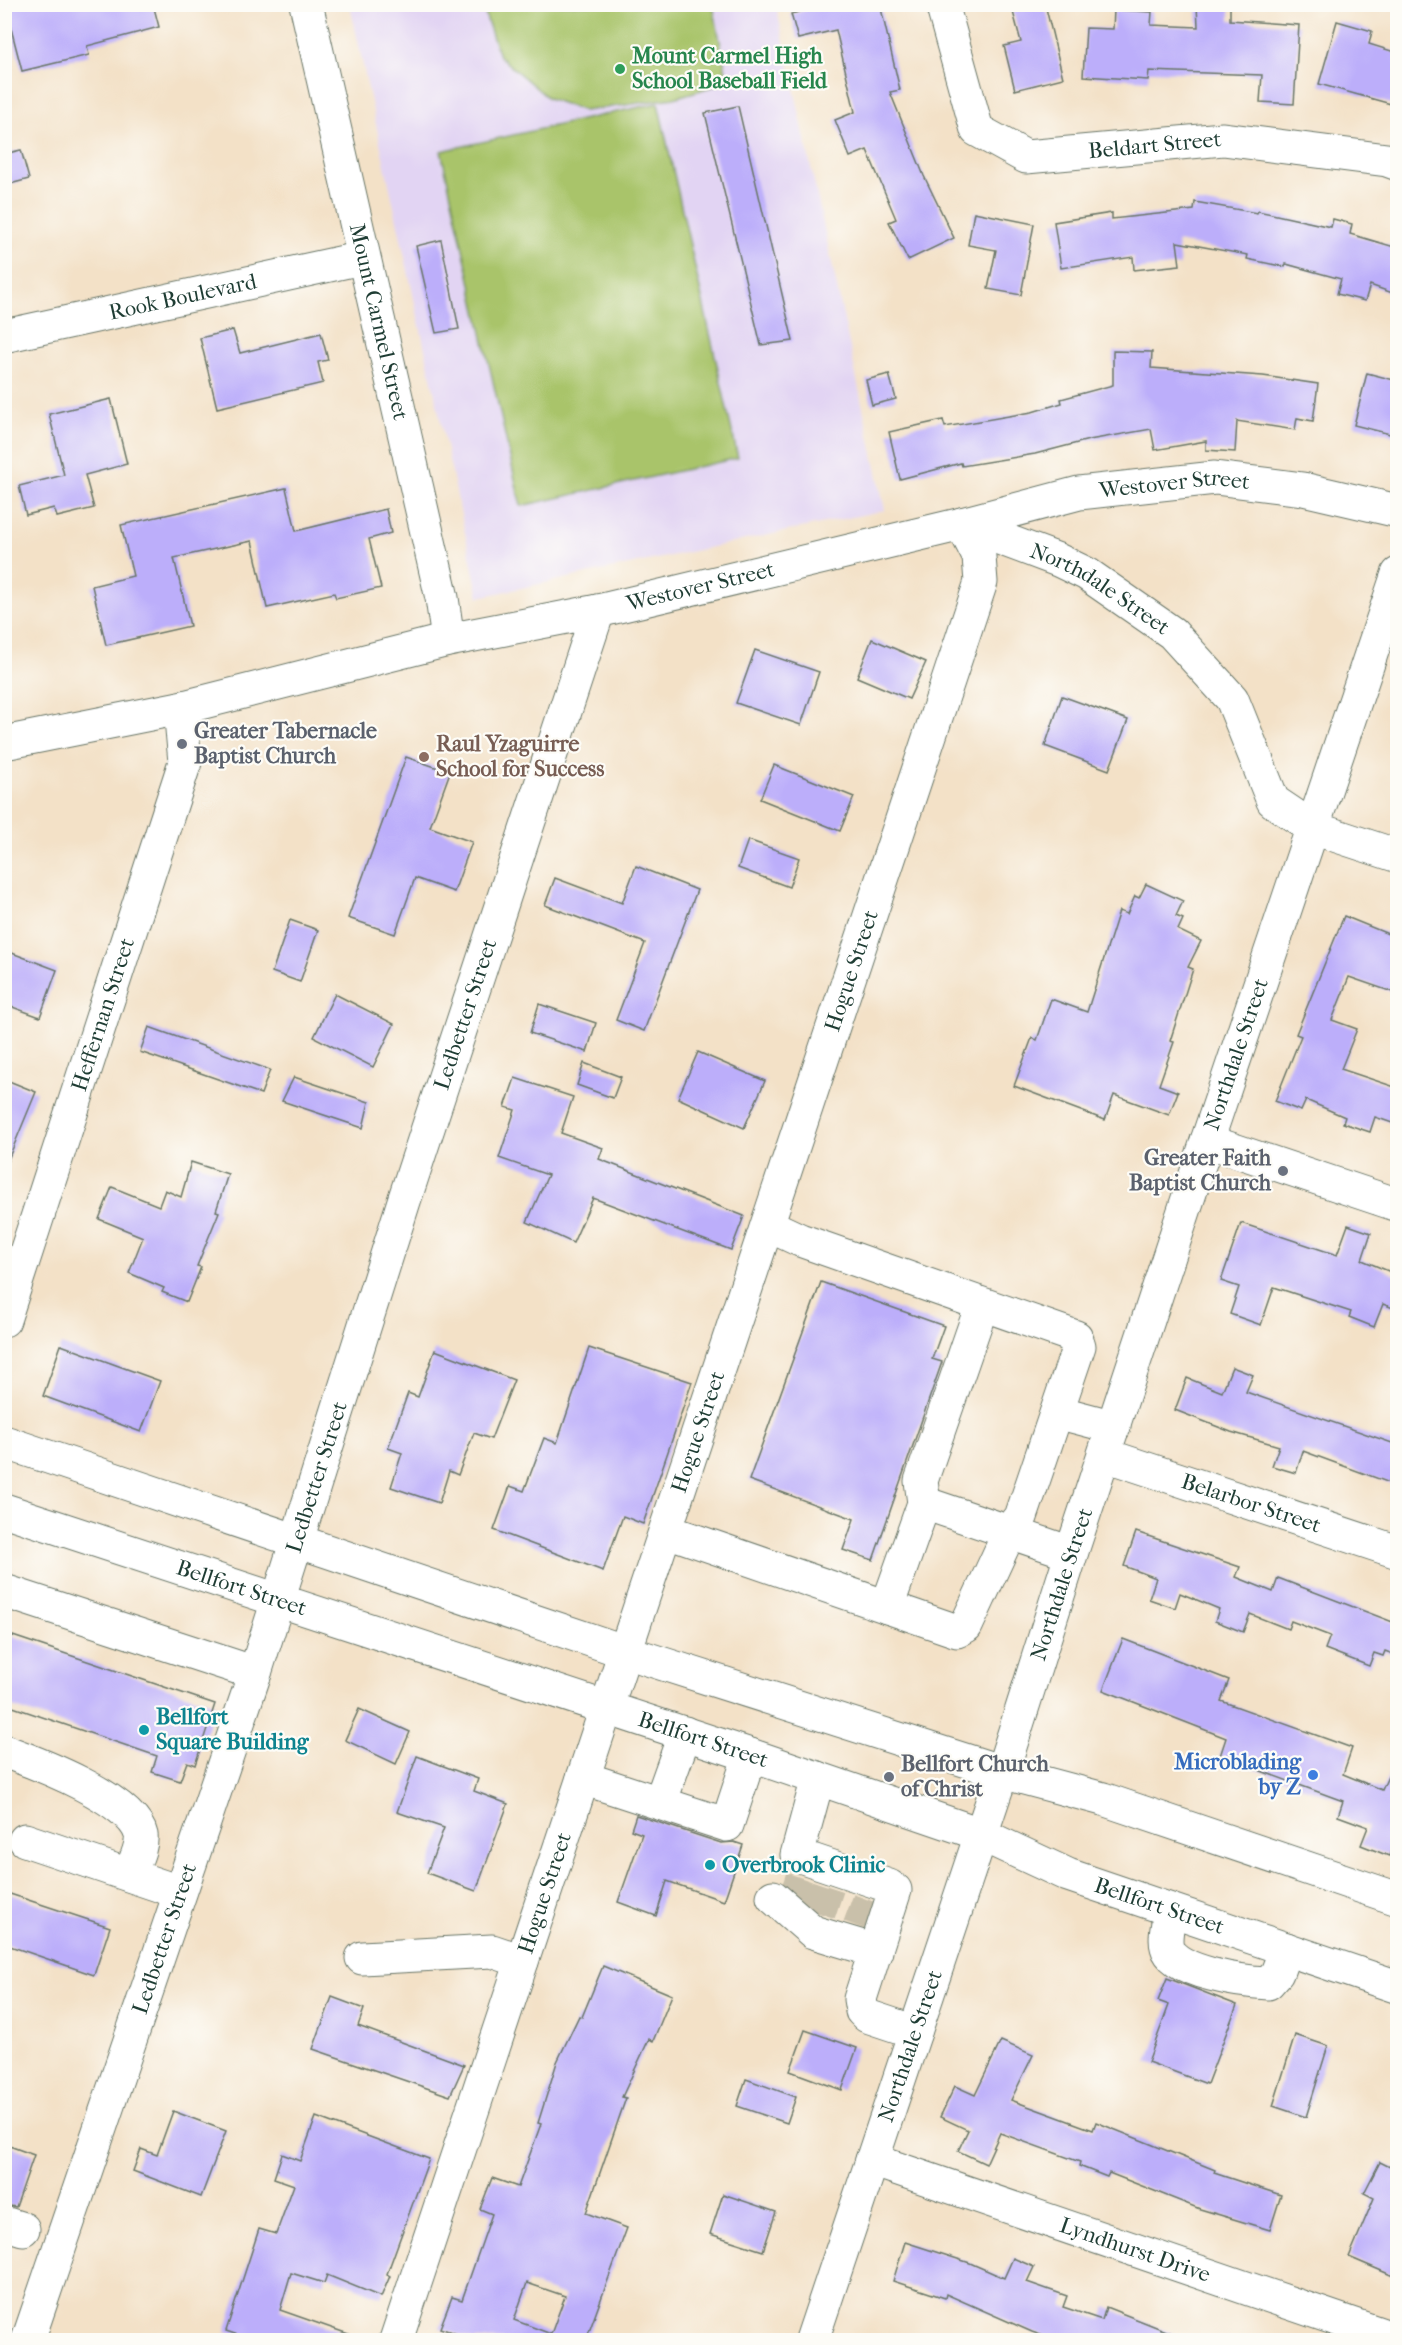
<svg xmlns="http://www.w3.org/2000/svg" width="1402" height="2345" font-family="'IM FELL French Canon',serif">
<rect width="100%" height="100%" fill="#fdfcf7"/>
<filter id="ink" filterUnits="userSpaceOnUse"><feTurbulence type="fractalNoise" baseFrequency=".0167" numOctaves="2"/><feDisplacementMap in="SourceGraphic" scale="12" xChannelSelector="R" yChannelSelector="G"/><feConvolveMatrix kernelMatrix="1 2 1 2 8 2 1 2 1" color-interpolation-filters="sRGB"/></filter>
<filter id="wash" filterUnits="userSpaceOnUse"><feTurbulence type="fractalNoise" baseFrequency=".008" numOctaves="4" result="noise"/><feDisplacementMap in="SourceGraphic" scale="24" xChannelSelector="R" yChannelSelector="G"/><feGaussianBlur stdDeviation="1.35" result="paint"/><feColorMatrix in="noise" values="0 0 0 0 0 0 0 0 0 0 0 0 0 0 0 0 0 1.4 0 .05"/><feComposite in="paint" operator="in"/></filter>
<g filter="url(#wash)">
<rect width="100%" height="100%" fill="#f3e1c7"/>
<path fill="#e2d4f3" d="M350,5H776L885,510L479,597Z"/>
<g fill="#a9c46a" stroke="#64804f" stroke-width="1.5">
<path d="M482,5H713L728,82L674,98L584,111L548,98L499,56Z"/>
<path d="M658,103L738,458L521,506L441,151Z"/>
</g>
<g id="blocks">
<g fill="#bcaefa" fill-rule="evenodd">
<path d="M24,4H153L159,27L87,46L89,55L22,71L6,9Z"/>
<path d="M829,4H880L900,90L890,92L924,176L954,238L908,260L889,222L896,219L867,150L850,157L835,120L855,112L836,30L798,39L791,14Z"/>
<path d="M1026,4H1045L1063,78L1015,90L1004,46L1021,42L1012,8Z"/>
<path d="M1197,4H1230V20L1299,25L1294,104L1260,102L1262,75L1149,71L1148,80L1083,76L1086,28L1113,29L1114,10L1152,12L1151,25L1198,27Z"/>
<path d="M1337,21L1372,31L1369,44L1398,53V106L1319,84Z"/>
<path d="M738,106L793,341L761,345L705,113Z"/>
<path d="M21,150L29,179L10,184L4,154Z"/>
<path d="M1195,202L1257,213L1258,211L1331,227L1333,219L1352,224L1350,234L1398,248V295L1370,285L1365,301L1337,294L1341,279L1286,264L1285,267L1247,259L1248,255L1177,242L1180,265L1134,270L1133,257L1061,268L1054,222L1112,213V219L1194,210Z"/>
<path d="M974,212L1034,224L1021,295L988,289L996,250L968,245Z"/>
<path d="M441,240L459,329L436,333L416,246Z"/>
<path d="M233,330L240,353L321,333L328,360L318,362L323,383L217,408L200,338Z"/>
<path d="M1113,351L1152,352L1151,368L1263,376L1318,384L1313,421L1297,418L1295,430L1237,421L1235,452L1206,450V441L1155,450L1151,429L1089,440L1035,454L962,466L961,463L900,479L889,432L943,420L945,427L1032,412L1062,403L1061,399L1113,385Z"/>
<path d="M1367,373L1398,381V436L1354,425Z"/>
<path d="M889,374L896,399L872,405L866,380Z"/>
<path d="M111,399L127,464L85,475L94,508L57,517L54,508L26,515L19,486L64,475L49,414Z"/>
<path d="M286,488L296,531L386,509L391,533L369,539L381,588L336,598L334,593L267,608L252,541L174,558L190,626L106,645L92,586L133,576L121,525Z"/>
<path d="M872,639L926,662L909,699L857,677Z"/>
<path d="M755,650L819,672L801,725L736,703Z"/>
<path d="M1062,696L1128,720L1109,770L1045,746Z"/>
<path d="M406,757L450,772L430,827L472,842L454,892L415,878L395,934L348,918Z"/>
<path d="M774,765L854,797L840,831L760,799Z"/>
<path d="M748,840L799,858L789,887L738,868Z"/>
<path d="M636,866L697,890L644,1031L616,1020L645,943L545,905L555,878L622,903Z"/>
<path d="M1146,884L1183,901L1176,916L1183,919L1178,930L1201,941L1188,967L1193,969L1170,1041L1174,1042L1159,1085L1178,1092L1169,1115L1114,1095L1105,1120L1014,1086L1032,1038L1037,1040L1051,999L1087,1012L1119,911L1127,914L1135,896L1139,898Z"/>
<path d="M1344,916L1398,938V994L1349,977L1332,1020L1357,1029L1341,1069L1398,1088V1125L1375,1117L1370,1132L1343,1123L1345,1117L1306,1100L1301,1111L1275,1101L1301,1036L1296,1034Z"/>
<path d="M290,920L318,930L300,982L272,972Z"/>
<path d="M4,950L57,970L40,1017L4,1004Z"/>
<path d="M335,994L394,1024L373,1067L314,1037Z"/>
<path d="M539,1004L596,1023L587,1052L530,1033Z"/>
<path d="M149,1027L270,1070L261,1094L140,1052Z"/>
<path d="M698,1052L765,1081L744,1128L678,1098Z"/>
<path d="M584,1063L621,1077L613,1098L577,1085Z"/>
<path d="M294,1077L369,1102L363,1128L282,1101Z"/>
<path d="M515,1078L573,1097L561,1133L603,1148L599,1159L744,1216L731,1250L593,1198L573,1243L527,1222L548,1175L499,1158L515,1110L505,1107Z"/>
<path d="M4,1079L36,1092L5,1167H4Z"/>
<path d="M191,1162L228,1174L216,1211L219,1212L197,1266L201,1267L187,1302L162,1292L164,1288L129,1273L143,1237L99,1219L112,1187L159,1206L165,1190L181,1197Z"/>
<path d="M1241,1223L1337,1255L1348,1225L1371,1233L1362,1260L1398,1275V1310L1383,1304L1374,1327L1349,1317L1351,1312L1274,1287L1261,1325L1230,1314L1239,1287L1221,1281Z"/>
<path d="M821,1282L944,1326L932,1359L942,1362L873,1560L843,1550L854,1519L749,1480Z"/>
<path d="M61,1345L160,1381L141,1432L43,1396Z"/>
<path d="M589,1348L692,1382L643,1524L623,1516L603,1571L494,1530L510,1486L524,1491L544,1438L557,1443Z"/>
<path d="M435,1350L514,1380L491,1439L474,1433L458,1475L449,1471L439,1503L391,1487L402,1453L388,1448L408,1393L418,1397Z"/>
<path d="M1232,1367L1253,1375L1246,1392L1398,1445V1486L1303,1451L1296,1473L1272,1466L1279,1446L1231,1432L1175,1410L1187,1378L1222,1392Z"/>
<path d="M1136,1532L1240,1567L1236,1577L1273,1592L1278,1578L1398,1624V1656L1385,1651L1383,1656L1374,1653L1369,1666L1325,1649L1330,1636L1291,1621L1288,1629L1250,1614L1243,1632L1215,1621L1219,1609L1180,1593L1175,1608L1149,1599L1156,1578L1124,1566Z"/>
<path d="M4,1633L215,1704L195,1765L187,1762L180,1781L152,1772L157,1756L4,1704Z"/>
<path d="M1123,1639L1229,1680L1221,1701L1352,1748L1343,1774L1382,1790L1398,1754V1835L1389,1856L1361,1845L1368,1827L1338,1816L1343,1801L1220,1756L1226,1738L1103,1690Z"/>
<path d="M359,1709L410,1732L396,1764L345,1740Z"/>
<path d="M417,1756L478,1779L474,1791L508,1804L476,1891L427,1873L444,1828L397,1812Z"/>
<path d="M636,1815L721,1843L734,1842L743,1845L724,1901L667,1881L656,1916L618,1902L642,1834L631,1830Z"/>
<path d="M4,1892L110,1927L94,1975L4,1944Z"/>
<path d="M603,1966L672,1995L653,2041L649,2039L622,2097L626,2098L586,2213L627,2228L586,2340H474L440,2328L452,2297L462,2300L492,2214L480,2209L492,2178L518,2187L541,2124L538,2123L557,2062L579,2016L582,2017ZM527,2283L565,2296L551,2334L514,2320Z"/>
<path d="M1167,1978L1237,2005L1207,2084L1148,2062L1169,2005L1158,2001Z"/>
<path d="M332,1997L364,2009L358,2026L464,2065L450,2096L313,2049Z"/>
<path d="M805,2030L857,2048L842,2090L790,2071Z"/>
<path d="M1295,2035L1328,2046L1306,2117L1273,2106Z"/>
<path d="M1001,2041L1033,2055L1011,2100L1093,2130L1096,2122L1215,2170L1214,2173L1281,2195L1270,2230L1200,2209L1109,2173L1107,2177L1079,2166L1080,2162L1000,2133L986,2164L958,2151L968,2130L940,2117L955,2086L975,2095Z"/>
<path d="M746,2079L796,2097L787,2123L737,2106Z"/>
<path d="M173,2111L226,2131L201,2197L133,2171L141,2149L157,2155Z"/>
<path d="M316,2117L429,2159L387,2274L390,2276L381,2297L327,2275L324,2283L291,2273L280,2310L357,2337L356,2340H253L226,2331L259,2229L276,2234L294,2185L274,2178L282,2154L300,2161Z"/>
<path d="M4,2144L34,2155L16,2207L4,2205Z"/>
<path d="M1380,2162L1398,2171V2278L1349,2257L1374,2198L1364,2193Z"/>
<path d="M723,2194L776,2212L763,2251L710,2234Z"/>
<path d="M905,2242L970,2263L1004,2278L1013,2258L1034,2267L1027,2282L1067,2296L1063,2307L1102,2320L1106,2307L1189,2340H1055L1032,2332L946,2294L945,2298L893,2281Z"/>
</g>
</g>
</g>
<g filter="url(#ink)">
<use href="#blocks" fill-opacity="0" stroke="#697667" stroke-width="1.5"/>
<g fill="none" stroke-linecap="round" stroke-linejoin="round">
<g stroke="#c9c0aa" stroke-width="33" stroke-dasharray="33 16" stroke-linecap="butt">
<path d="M793,1904L802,1878"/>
<path d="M819,1913L828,1886"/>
<path d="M859,1927L869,1900"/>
</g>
<defs>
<g id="minor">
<path id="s1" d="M306,4L442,598L448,640"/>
<path id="s2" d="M942,4L977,130L1026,157L1223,139L1387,160L1398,164"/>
<path id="s3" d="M4,336L362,258"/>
<path id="s4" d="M962,524L1058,560L1087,574L1172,633L1232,699L1273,801L1313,828L1398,856"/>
<path id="s5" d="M4,743L180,708L448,640L598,611L962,524L1079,493L1215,478L1303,489L1398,511"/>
<path d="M1207,1141L1398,1205"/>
<path id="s6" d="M4,1320L185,762L180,708"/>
<path d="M1057,1412L1114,1427"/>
<path id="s7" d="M1105,1455L1398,1552"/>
<path d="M924,1503L1071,1553"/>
<path d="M667,1531L957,1631L966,1626L1010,1531L1021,1517L1079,1346L1076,1337L800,1240L768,1225"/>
<path d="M4,1591L255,1673"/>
<path d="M887,1607L924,1503L921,1481L982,1305"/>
<path d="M4,1751C37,1763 133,1799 141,1835C143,1846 133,1865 130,1875"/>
<path d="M583,1778L727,1825L750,1755"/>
<path d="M818,1778L797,1855L889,1886L895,1890L860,1999L862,2011L867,2016L915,2032"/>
<path d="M660,1803L685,1733"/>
<path d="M25,1840L179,1892"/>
<path d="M773,1897L813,1932L876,1951"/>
<path d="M1170,1910C1169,1920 1164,1937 1167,1947C1173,1973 1246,1982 1268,1983L1277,1973L1286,1949"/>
<path d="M362,1958L492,1951L522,1961"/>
<path id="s8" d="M872,2160L1398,2340"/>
<path d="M4,2223L23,2229"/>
<path id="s9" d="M28,2340L255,1673L404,1201L598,611"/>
<path id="s10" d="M396,2340L981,582L979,557L962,524"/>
<path id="s11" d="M812,2340L1002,1772L1074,1545L1207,1141L1398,574"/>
</g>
<g id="major">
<path d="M4,1442L626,1652L1002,1772L1103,1799L1398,1899"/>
<path id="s12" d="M4,1510L750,1755L980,1834L1068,1875L1398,1987"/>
</g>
</defs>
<use href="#minor" stroke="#697667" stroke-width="35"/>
<use href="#major" stroke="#697667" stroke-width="35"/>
<use href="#minor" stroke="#fff" stroke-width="33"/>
<use href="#major" stroke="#fff" stroke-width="33"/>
</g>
</g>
<circle fill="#2e9e5b" stroke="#fdfcf7" stroke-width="2" cx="620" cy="69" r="6"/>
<g fill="#6b7280" stroke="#fdfcf7" stroke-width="2">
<circle cx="182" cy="744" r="6"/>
<circle cx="1283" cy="1171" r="6"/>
<circle cx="889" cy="1777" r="6"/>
</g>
<circle fill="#8d6e63" stroke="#fdfcf7" stroke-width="2" cx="424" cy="757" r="6"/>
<g fill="#0f9aa8" stroke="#fdfcf7" stroke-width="2">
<circle cx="144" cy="1730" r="6"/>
<circle cx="710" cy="1865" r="6"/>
</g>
<circle fill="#3f7fe0" stroke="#fdfcf7" stroke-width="2" cx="1313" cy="1775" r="6"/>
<g text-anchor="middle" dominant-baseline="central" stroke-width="4.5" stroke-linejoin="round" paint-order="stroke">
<g font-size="22" font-weight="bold" fill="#27864d" stroke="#fdfcf7" text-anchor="start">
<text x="632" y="56">Mount Carmel High<tspan x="632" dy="25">School Baseball Field</tspan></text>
</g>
<g font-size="22" fill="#1f3d34" stroke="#fdfcf7">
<text stroke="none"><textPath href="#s2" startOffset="316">Beldart Street</textPath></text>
<text stroke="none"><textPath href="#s3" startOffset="183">Rook Boulevard</textPath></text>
<text stroke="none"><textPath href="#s1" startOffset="326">Mount Carmel Street</textPath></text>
<text stroke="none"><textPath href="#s5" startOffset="1200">Westover Street</textPath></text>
<text stroke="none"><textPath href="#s5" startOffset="714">Westover Street</textPath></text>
<text stroke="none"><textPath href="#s4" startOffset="153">Northdale Street</textPath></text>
<text stroke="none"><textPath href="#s10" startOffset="1443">Hogue Street</textPath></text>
<text stroke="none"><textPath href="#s9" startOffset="1396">Ledbetter Street</textPath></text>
<text stroke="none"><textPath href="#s6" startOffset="321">Heffernan Street</textPath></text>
<text stroke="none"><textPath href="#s11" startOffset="1354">Northdale Street</textPath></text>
<text stroke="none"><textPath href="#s10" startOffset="957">Hogue Street</textPath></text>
<text stroke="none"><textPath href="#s9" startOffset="910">Ledbetter Street</textPath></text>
<text stroke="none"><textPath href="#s7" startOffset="154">Belarbor Street</textPath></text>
<text stroke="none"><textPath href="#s11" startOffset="796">Northdale Street</textPath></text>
<text stroke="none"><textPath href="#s12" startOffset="250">Bellfort Street</textPath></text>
<text stroke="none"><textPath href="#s12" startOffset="736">Bellfort Street</textPath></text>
<text stroke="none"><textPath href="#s10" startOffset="471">Hogue Street</textPath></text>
<text stroke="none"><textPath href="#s12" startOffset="1222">Bellfort Street</textPath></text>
<text stroke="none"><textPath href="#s9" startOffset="424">Ledbetter Street</textPath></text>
<text stroke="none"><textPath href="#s11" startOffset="310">Northdale Street</textPath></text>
<text stroke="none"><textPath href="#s8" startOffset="278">Lyndhurst Drive</textPath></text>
</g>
<g font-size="22" font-weight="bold" fill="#5b616d" stroke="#fdfcf7" text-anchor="start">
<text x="194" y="731">Greater Tabernacle<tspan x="194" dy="25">Baptist Church</tspan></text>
<text x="1271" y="1158" text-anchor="end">Greater Faith<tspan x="1271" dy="25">Baptist Church</tspan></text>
<text x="901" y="1764">Bellfort Church<tspan x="901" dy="25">of Christ</tspan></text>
</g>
<g font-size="22" font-weight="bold" fill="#785e54" stroke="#fdfcf7" text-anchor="start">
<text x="436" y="744">Raul Yzaguirre<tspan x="436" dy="25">School for Success</tspan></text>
</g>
<g font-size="22" font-weight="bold" fill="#0d838f" stroke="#fdfcf7" text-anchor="start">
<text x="156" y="1717">Bellfort<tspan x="156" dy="25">Square Building</tspan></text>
<text x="722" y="1865">Overbrook Clinic</text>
</g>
<g font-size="22" font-weight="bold" fill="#366cbe" stroke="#fdfcf7" text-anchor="end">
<text x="1301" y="1762">Microblading<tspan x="1301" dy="25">by Z</tspan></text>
</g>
</g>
<rect width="1402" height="2345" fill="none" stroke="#fdfcf7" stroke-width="24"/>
</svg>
